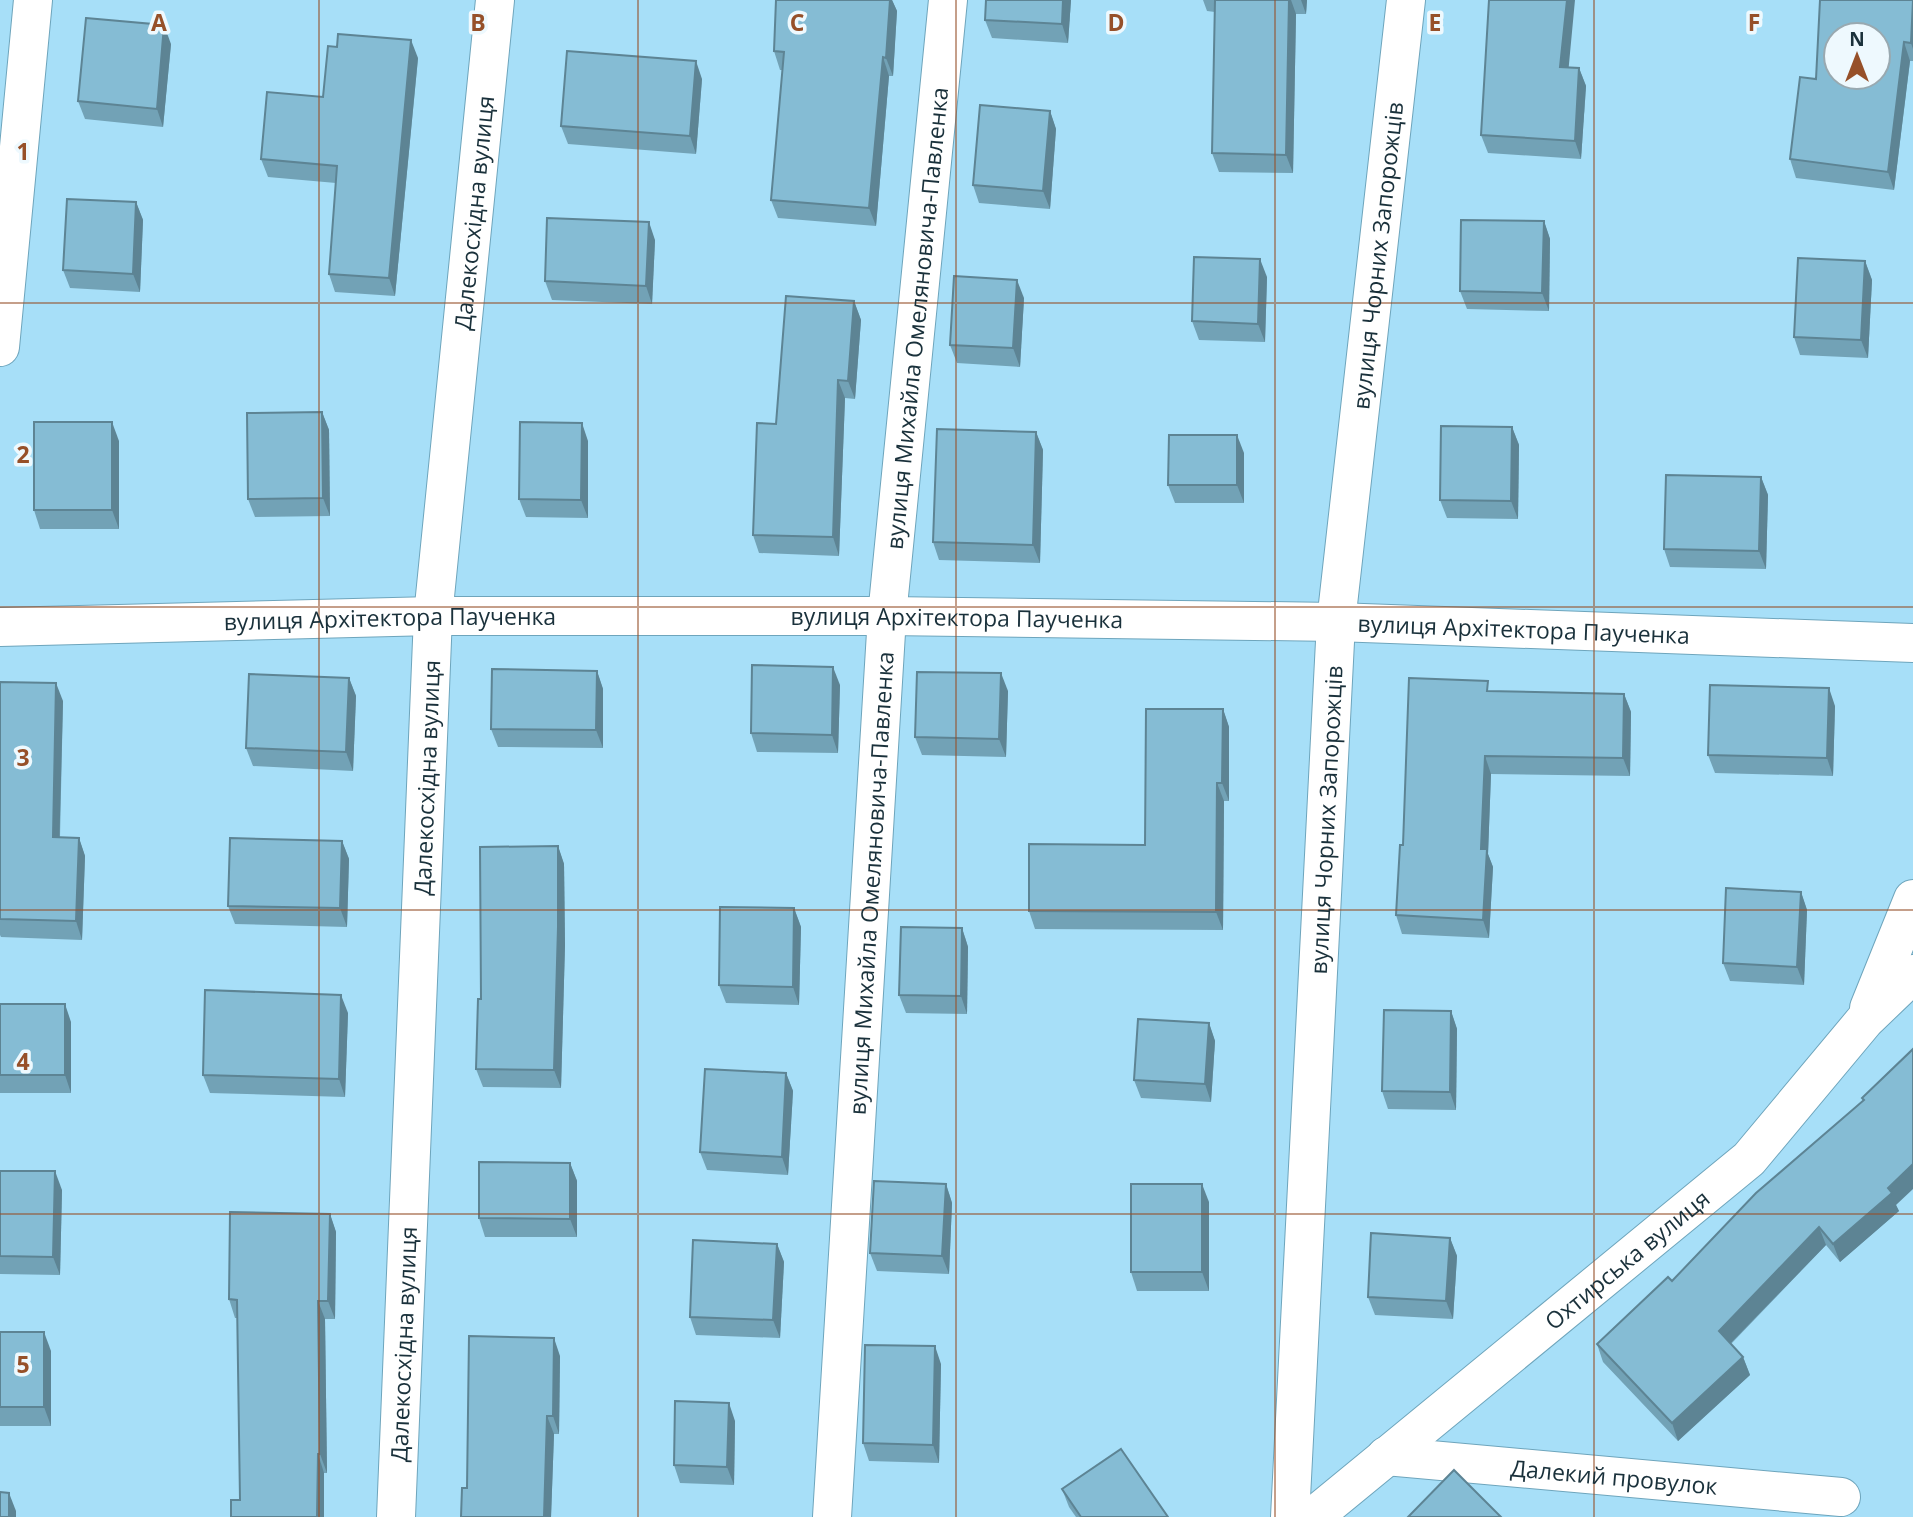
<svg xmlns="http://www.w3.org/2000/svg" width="1913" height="1517" font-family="'Open Sans',sans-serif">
<rect width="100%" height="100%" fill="#a7dff8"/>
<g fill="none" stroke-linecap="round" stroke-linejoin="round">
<defs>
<g id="minor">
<path d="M0,347L33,0"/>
<path id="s1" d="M0,627L433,616H887L1336,622L1913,643"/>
<path d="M1869,1008L1913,899"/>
<path id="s2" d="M1386,1456L1841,1497"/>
<path id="s3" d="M396,1517L433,616L495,0"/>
<path id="s4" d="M832,1517L887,616L948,0"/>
<path id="s5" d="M1290,1517L1336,622L1406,0"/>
<path id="s6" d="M1313,1517L1749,1159L1865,1020L1913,974"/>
</g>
</defs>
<use href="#minor" stroke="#6ea5bc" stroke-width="40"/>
<use href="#minor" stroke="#fff" stroke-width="38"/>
</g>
<g fill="#72a2b6">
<path d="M776,0H892L897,11L893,76H889L876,226L778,218L771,200L783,70H780L774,51Z"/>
<path d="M1071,0L1068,43L992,38L985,20Z"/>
<path d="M1203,0H1307L1306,14H1296L1293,173L1219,172L1212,153L1215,12L1207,11Z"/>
<path d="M1913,0V61H1910L1894,190L1796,178L1790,159L1816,79Z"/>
<path d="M171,44L163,127L85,119L78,101Z"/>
<path d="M418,58L395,296L335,292L329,274L336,183L268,177L261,159L323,97Z"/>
<path d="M1569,67L1579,68L1586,86L1581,159L1488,153L1481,135Z"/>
<path d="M702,79L696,154L568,144L561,126Z"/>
<path d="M1050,111L1056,129L1050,209L979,203L973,185Z"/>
<path d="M136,202L143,220L140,292L70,288L63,270Z"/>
<path d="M1544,221L1550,239L1549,311L1467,309L1460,291Z"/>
<path d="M655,240L652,304L552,300L545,281Z"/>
<path d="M1865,261L1872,280L1868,358L1800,355L1794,337Z"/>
<path d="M1267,277L1265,342L1199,340L1192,321Z"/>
<path d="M1024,298L1020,367L957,363L950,345Z"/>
<path d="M854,301L861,320L855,399L845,398L839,556L759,553L753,535L776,424Z"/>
<path d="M322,412L329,430L330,516L255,517L248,499Z"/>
<path d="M1512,427L1519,445L1518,519L1447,518L1440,500Z"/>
<path d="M1036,432L1043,450L1040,563L939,560L933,542Z"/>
<path d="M119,441V529H40L34,510Z"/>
<path d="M588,441V518L526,517L519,499Z"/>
<path d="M1244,453V503H1175L1168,485Z"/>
<path d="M1761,477L1768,495L1766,569L1670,567L1664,549Z"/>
<path d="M597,671L603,689V748L498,747L491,729Z"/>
<path d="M349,678L356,696L353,771L253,766L246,748Z"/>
<path d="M0,682L63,701L60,837L79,838L85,856L82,940L1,937L0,935Z"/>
<path d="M840,685L838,753L757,752L751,733Z"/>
<path d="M1008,691L1006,757L922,755L915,737Z"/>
<path d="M1491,691L1624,694L1631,712L1630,776L1491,774L1488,854L1493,867L1489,938L1402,934L1396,915L1403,845Z"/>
<path d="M1835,706L1833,776L1715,773L1708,755Z"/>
<path d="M1223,709L1229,727V801H1224L1223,930L1035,929L1029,911L1145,845Z"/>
<path d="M342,841L349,859L347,927L235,924L228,906Z"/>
<path d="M558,846L564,864L565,945L561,1088L483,1087L476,1069L481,999Z"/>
<path d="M1801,892L1807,910L1804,985L1730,981L1723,963Z"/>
<path d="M794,908L801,927L799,1005L726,1003L719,985Z"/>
<path d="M962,928L968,947L967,1014L906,1013L899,995Z"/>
<path d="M0,1004L71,1022V1093H0Z"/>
<path d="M1451,1011L1457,1029L1456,1110L1388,1109L1382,1091Z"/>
<path d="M348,1013L345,1097L210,1093L203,1075Z"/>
<path d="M1209,1023L1215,1041L1211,1102L1141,1098L1134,1080Z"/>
<path d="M1913,1049L1896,1205L1899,1211L1840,1262L1826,1245L1731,1344L1743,1357L1750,1375L1678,1441L1603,1362L1597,1344L1672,1281L1863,1101L1862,1098Z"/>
<path d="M786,1073L793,1091L788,1175L707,1170L700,1152Z"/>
<path d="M570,1163L577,1181V1237H485L479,1218Z"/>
<path d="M0,1171L62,1190L60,1275L0,1274Z"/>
<path d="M946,1184L952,1203L949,1274L877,1271L870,1253Z"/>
<path d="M1209,1202V1291H1137L1131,1272Z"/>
<path d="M330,1214L336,1232L335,1319H325L327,1473H324V1517H231L240,1500L237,1318H235L229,1299Z"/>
<path d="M1450,1238L1457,1256L1453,1319L1375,1315L1368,1297Z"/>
<path d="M777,1244L784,1262L780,1338L696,1335L690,1317Z"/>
<path d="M0,1332L51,1351V1426H0Z"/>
<path d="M560,1356L559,1434H554L551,1517H461L467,1488Z"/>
<path d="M941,1364L939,1463L869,1461L863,1443Z"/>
<path d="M735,1421L734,1485L680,1483L674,1465Z"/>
<path d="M1062,1489L1168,1517H1076L1069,1507Z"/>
</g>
<g fill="#5d8494">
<path d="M890,0H892L897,11L893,76L886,58Z"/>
<path d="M1063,0H1071L1068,43L1062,24Z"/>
<path d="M1289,0H1291L1296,14L1293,173L1286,155Z"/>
<path d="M1301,0H1307L1306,14Z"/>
<path d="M1567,0H1575L1567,85L1560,67Z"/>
<path d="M1913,0V49L1911,43Z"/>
<path d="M164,25L171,44L163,127L157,109Z"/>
<path d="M411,40L418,58L395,296L389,278Z"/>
<path d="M1904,42L1910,61L1894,190L1888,172Z"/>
<path d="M883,57L889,76L876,226L869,208Z"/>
<path d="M696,61L702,79L696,154L690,136Z"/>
<path d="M1579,68L1586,86L1581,159L1575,141Z"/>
<path d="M1050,111L1056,129L1050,209L1043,191Z"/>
<path d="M136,202L143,220L140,292L133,274Z"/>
<path d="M1544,221L1550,239L1549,311L1542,293Z"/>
<path d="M649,222L655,240L652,304L646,286Z"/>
<path d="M1260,259L1267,277L1265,342L1258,324Z"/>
<path d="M1865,261L1872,280L1868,358L1861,340Z"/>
<path d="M1017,280L1024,298L1020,367L1013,348Z"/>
<path d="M854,301L861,320L855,399L848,381Z"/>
<path d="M838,380L845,398L839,556L833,537Z"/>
<path d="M322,412L329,430L330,516L323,498Z"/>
<path d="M112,422L119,441V529L112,510Z"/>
<path d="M582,423L588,441V518L581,500Z"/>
<path d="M1512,427L1519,445L1518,519L1511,501Z"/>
<path d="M1036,432L1043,450L1040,563L1033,545Z"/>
<path d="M1237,435L1244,453V503L1237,485Z"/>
<path d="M1761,477L1768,495L1766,569L1759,551Z"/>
<path d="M833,667L840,685L838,753L832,735Z"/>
<path d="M597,671L603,689V748L596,730Z"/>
<path d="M1001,673L1008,691L1006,757L999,739Z"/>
<path d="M349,678L356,696L353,771L346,752Z"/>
<path d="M56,683L63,701L59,855L53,837Z"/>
<path d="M1829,688L1835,706L1833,776L1827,758Z"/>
<path d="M1624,694L1631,712L1630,776L1623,758Z"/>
<path d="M1223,709L1229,727V801L1222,783Z"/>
<path d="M1485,756L1491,774L1488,854L1493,867L1489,938L1483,920L1481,849Z"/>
<path d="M1217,783L1224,801L1223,930L1216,912Z"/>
<path d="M79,838L85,856L82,940L76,921Z"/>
<path d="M342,841L349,859L347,927L340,908Z"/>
<path d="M558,846L564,864L565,945L561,1088L554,1070Z"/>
<path d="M1801,892L1807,910L1804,985L1797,967Z"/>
<path d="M794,908L801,927L799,1005L793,987Z"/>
<path d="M962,928L968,947L967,1014L961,996Z"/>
<path d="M341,995L348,1013L345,1097L339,1079Z"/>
<path d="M65,1004L71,1022V1093L65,1075Z"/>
<path d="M1451,1011L1457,1029L1456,1110L1450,1092Z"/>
<path d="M1209,1023L1215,1041L1211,1102L1205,1084Z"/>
<path d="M786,1073L793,1091L788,1175L782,1157Z"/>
<path d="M570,1163L577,1181V1237L570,1219Z"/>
<path d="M1913,1164V1189L1896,1205L1899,1211L1840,1262L1833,1244Z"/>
<path d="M55,1171L62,1190L60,1275L53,1257Z"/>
<path d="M946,1184L952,1203L949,1274L942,1256Z"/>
<path d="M1202,1184L1209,1202V1291L1202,1272Z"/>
<path d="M330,1214L336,1232L335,1319L328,1301Z"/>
<path d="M1819,1227L1826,1245L1725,1349L1719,1331Z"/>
<path d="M1450,1238L1457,1256L1453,1319L1446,1301Z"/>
<path d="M777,1244L784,1262L780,1338L773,1320Z"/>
<path d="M318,1301L325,1319L327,1473L320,1454Z"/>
<path d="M44,1332L51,1351V1426L44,1407Z"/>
<path d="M554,1338L560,1356L559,1434L553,1416Z"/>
<path d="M935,1346L941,1364L939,1463L933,1445Z"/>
<path d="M1743,1357L1750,1375L1678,1441L1672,1423Z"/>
<path d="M729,1403L735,1421L734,1485L727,1467Z"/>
<path d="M547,1416L554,1434L551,1517H544Z"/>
<path d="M318,1454L324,1473V1517H317Z"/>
<path d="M9,1493L16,1511V1517H9Z"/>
</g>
<g fill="#85bcd4" stroke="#5d8494" stroke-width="2" fill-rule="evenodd">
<path d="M776,0H890L886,58L883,57L869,208L771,200L784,52L774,51Z"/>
<path d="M986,0H1063L1062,24L985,20Z"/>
<path d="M1215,0H1289L1286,155L1212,153Z"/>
<path d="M1489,0H1567L1560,67L1579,68L1575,141L1481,135Z"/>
<path d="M1820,0H1913L1911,43L1904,42L1888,172L1790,159L1800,77L1816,79ZM1836,35H1878V77H1836Z"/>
<path d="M86,18L164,25L157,109L78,101Z"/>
<path d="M338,34L411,40L389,278L329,274L337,166L261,159L267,92L323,97L328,46L337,47Z"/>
<path d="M567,51L696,61L690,136L561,126Z"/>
<path d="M980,105L1050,111L1043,191L973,185Z"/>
<path d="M67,199L136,202L133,274L63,270Z"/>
<path d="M547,218L649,222L646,286L545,281Z"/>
<path d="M1461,220L1544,221L1542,293L1460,291Z"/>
<path d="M1194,257L1260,259L1258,324L1192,321Z"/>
<path d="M1798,258L1865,261L1861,340L1794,337Z"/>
<path d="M954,276L1017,280L1013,348L950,345Z"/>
<path d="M786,296L854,301L848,381L838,380L833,537L753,535L757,423L776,424Z"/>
<path d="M322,412L323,498L248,499L247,413Z"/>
<rect x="34" y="422" width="78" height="88"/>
<path d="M520,422L582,423L581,500L519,499Z"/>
<path d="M1441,426L1512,427L1511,501L1440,500Z"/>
<path d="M937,429L1036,432L1033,545L933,542Z"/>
<path d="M1169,435H1237V485H1168Z"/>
<path d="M1666,475L1761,477L1759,551L1664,549Z"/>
<path d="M752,665L833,667L832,735L751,733Z"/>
<path d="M492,669L597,671L596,730L491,729Z"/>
<path d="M917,672L1001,673L999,739L915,737Z"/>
<path d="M249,674L349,678L346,752L246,748Z"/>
<path d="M1409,678L1488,681L1487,691L1624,694L1623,758L1485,756L1481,849H1487L1483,920L1396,915L1400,845H1403Z"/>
<path d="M0,682L56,683L53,837L79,838L76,921L0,919Z"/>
<path d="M1710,685L1829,688L1827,758L1708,755Z"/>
<path d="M1146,709H1223L1222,783H1217L1216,912L1029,911V844L1145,845Z"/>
<path d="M230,838L342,841L340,908L228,906Z"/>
<path d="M558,846V927L554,1070L476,1069L478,999H481L480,847Z"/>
<path d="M1726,888L1801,892L1797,967L1723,963Z"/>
<path d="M720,907L794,908L793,987L719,985Z"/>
<path d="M901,927L962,928L961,996L899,995Z"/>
<path d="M205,990L341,995L339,1079L203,1075Z"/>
<rect x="0" y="1004" width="65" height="71"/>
<path d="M1384,1010L1451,1011L1450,1092L1382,1091Z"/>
<path d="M1138,1019L1209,1023L1205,1084L1134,1080Z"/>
<path d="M1913,1049V1164L1888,1188L1892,1193L1833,1244L1819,1227L1719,1331L1743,1357L1672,1423L1597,1344L1668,1277L1672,1281L1756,1193L1864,1100L1862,1098Z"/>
<path d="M705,1069L786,1073L782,1157L700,1152Z"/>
<path d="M479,1162L570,1163V1219L479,1218Z"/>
<path d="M0,1171H55L53,1257L0,1256Z"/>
<path d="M874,1181L946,1184L942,1256L870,1253Z"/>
<rect x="1131" y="1184" width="71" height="88"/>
<path d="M230,1212L330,1214L328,1301H318L320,1454H318L317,1517H231V1500H240L237,1300L229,1299Z"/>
<path d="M1371,1233L1450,1238L1446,1301L1368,1297Z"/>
<path d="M693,1240L777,1244L773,1320L690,1317Z"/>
<rect x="0" y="1332" width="44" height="75"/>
<path d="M469,1336L554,1338L553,1416H547L544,1517H461L462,1488H467Z"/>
<path d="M865,1345L935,1346L933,1445L863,1443Z"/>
<path d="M675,1401L729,1403L727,1467L674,1465Z"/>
<path d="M1121,1449L1168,1517H1081L1062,1489Z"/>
<path d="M1454,1470L1501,1517H1408Z"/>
<path d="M0,1492L9,1493V1517H0Z"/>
</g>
<path fill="none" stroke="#965029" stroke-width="2" stroke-opacity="0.55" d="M319,0V1517M638,0V1517M956,0V1517M1275,0V1517M1594,0V1517M0,303H1913M0,607H1913M0,910H1913M0,1214H1913"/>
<g text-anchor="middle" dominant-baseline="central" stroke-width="7" stroke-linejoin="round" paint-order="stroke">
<g font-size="23" fill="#1a313b" stroke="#eef9fe">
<text stroke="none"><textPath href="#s3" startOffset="1307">Далекосхідна вулиця</textPath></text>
<text stroke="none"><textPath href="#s5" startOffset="1265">вулиця Чорних Запорожців</textPath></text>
<text stroke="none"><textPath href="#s4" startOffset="1202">вулиця Михайла Омеляновича-Павленка</textPath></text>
<text stroke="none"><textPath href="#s1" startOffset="957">вулиця Архітектора Паученка</textPath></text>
<text stroke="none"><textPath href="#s1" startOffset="390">вулиця Архітектора Паученка</textPath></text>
<text stroke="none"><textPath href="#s1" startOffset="1524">вулиця Архітектора Паученка</textPath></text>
<text stroke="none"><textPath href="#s3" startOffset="740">Далекосхідна вулиця</textPath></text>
<text stroke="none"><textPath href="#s5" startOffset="698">вулиця Чорних Запорожців</textPath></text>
<text stroke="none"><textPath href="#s4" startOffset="635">вулиця Михайла Омеляновича-Павленка</textPath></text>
<text stroke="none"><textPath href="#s6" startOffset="406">Охтирська вулиця</textPath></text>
<text stroke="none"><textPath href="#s3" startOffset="173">Далекосхідна вулиця</textPath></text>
<text stroke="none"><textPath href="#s2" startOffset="229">Далекий провулок</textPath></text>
</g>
</g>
<g font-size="23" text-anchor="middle" font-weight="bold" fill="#965029" stroke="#eef9fe" stroke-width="7" stroke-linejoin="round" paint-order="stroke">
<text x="159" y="31">A</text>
<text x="478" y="31">B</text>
<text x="797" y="31">C</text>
<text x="1116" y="31">D</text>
<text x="1435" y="31">E</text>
<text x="1754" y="31">F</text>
<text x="23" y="160">1</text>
<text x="23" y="463">2</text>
<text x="23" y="766">3</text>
<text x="23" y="1070">4</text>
<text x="23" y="1373">5</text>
</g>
<g transform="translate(1857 56)"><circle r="33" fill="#eef9fe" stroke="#99a9b0" stroke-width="2"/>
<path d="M0-5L12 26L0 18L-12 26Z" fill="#965029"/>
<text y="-10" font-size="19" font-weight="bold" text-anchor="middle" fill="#1a313b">N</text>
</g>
</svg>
